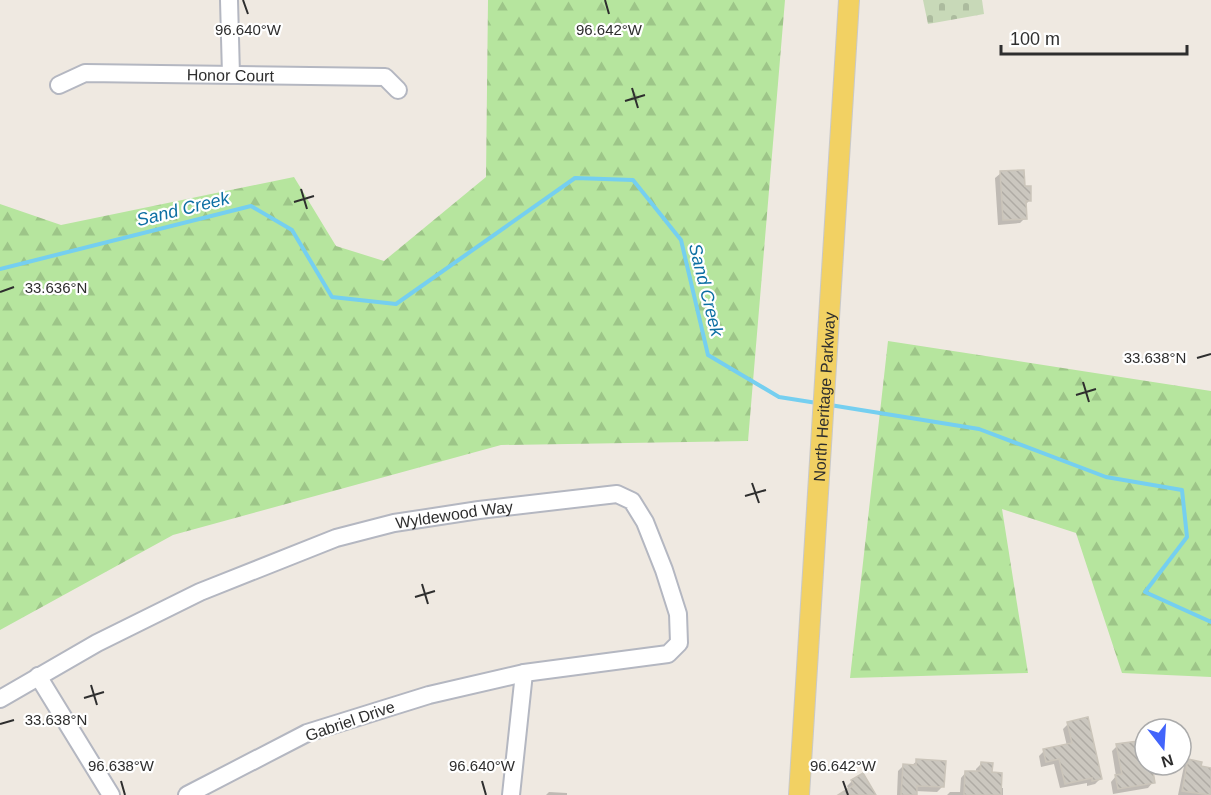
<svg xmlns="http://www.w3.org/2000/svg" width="1211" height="795" font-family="Helvetica,sans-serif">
<defs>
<pattern id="forest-firs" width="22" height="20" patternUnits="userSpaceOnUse" patternTransform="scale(1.5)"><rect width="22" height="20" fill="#b6e59e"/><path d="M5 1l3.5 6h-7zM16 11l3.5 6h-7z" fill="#9dc588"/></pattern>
<pattern id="cemetery-stones" width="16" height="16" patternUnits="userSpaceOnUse" patternTransform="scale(1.5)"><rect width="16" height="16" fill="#c8d9b8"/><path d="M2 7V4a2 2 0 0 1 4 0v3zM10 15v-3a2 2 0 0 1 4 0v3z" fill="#acbb9e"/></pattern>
<pattern id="building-back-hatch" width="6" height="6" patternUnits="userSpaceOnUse" patternTransform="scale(1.5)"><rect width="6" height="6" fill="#cbc7bf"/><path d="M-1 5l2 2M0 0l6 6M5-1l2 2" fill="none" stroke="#afaba4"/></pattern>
</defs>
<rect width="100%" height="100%" fill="#efe9e1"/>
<g fill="url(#forest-firs)">
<path d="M488,0H785L748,441L501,445L173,535L0,630V204L61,225L294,177L336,246L384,261L486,177Z"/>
<path d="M888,341L1211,391V677L1122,673L1076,533L1002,509L1028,673L850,678Z"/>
</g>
<path fill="url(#cemetery-stones)" d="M923,0H982L984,14L928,24Z"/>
<g fill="#0003">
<path d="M1001,173L1024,188L1030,200L1024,206L1025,218L1020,223L998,225L995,178Z"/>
<path d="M1068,724L1100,779L1095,784L1087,786V783L1060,788L1054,764L1041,767L1039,756L1044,751L1067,746L1063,729Z"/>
<path d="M1117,746L1140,759L1145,758V765H1150L1153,782L1148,788L1113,794L1111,782L1116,776L1112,751Z"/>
<path d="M917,761L943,786L937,792L915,791V795H897L898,771L903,766H911Z"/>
<path d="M1189,761L1199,767L1211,770V795H1178L1184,766Z"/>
<path d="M981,764L1000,788H1003V795H947L950,792H960L961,778L966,772L976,773V769Z"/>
<path d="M852,781L874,795H843L849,790L847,786Z"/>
<path d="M549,792L567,793V795H546Z"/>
</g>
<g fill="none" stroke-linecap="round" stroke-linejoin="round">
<g stroke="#75cff0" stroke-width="4">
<path d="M0,269L251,206L292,230L332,297L396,304L575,178L633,180L681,240L708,355L779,397L817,403"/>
<path d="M830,405L979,429L1106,477L1182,490L1187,537L1145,592L1211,622"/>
</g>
</g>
<g fill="url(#building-back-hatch)" stroke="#cbc5ba" stroke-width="1.5">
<path d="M1024,170L1025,186H1031V201H1026L1027,219L1003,220L1000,171Z"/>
<path d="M1088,717L1102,779L1092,781V778L1065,784L1059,759L1046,762L1043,749L1072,743L1067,722Z"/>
<path d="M1138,741L1141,757H1145V765H1152L1155,783L1118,789L1115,775L1122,774L1116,744Z"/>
<path d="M916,759L946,761L944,787L917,786V795H901L903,764L916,765Z"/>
<path d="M1188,759L1202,762L1201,766L1211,768V795L1182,791Z"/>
<path d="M981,762L993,763L992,772L1002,773L1001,795H964L965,771H980Z"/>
<path d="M863,773L876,795H838L854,785L851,780Z"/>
</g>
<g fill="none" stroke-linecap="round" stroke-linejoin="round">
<defs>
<g id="minor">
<path d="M229,0L231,75"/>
<path id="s1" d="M59,85L85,73L385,77L398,90"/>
<path d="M38,676L111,795"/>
<path id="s2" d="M0,699L97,643L200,592L336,538L394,523L479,510L617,494L632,501L645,522L664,570L678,614L679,643L668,654L524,673L429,695L307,733L187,795"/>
<path d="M511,795L524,673"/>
</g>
<g id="major">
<path id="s3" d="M799,795L849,0"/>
</g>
</defs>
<use href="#minor" stroke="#b4b7c1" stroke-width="20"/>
<use href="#major" stroke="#c9c9c9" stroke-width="22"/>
<use href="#minor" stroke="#fff" stroke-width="16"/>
<use href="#major" stroke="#f2d163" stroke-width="20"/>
</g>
<path fill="none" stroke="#2e2e2e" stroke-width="2" d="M243,0L248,14M605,0L609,14M632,88L638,108M625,101L645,95M301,189L307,209M294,202L314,196M0,292L14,287M1197,358L1211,354M1083,382L1089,402M1076,395L1096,389M752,483L759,503M745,496L766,490M422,584L428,604M415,597L435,591M91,685L97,705M84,698L104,692M0,724L14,720M121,781L125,795M482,781L486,795M843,781L848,795"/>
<g text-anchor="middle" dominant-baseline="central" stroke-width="4.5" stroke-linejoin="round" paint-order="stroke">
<g font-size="16" fill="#2e2e2e" stroke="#fff">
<text stroke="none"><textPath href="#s1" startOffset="174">Honor Court</textPath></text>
<text stroke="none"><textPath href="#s3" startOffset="399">North Heritage Parkway</textPath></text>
<text stroke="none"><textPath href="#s2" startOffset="494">Wyldewood Way</textPath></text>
<text transform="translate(350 721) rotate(-19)">Gabriel Drive</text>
</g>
<g font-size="18" font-style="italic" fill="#0d6fa3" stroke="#fff">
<text transform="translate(183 209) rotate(-14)">Sand Creek</text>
<text transform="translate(706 290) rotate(76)">Sand Creek</text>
</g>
</g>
<g font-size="15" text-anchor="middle" fill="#2e2e2e" stroke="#fff" stroke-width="4.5" stroke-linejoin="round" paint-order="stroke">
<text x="248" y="35">96.640°W</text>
<text x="609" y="35">96.642°W</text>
<text x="56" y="293">33.636°N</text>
<text x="1155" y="363">33.638°N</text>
<text x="56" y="725">33.638°N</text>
<text x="121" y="771">96.638°W</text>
<text x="482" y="771">96.640°W</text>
<text x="843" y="771">96.642°W</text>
</g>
<g transform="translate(1163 747) rotate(163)"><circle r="28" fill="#ffffff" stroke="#ababab" stroke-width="1.5"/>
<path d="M0-4.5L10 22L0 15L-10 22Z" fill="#4264fb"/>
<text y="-9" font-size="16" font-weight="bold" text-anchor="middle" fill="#2e2e2e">N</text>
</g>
<path d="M1001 45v9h186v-9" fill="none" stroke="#2e2e2e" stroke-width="3"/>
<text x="1010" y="45" font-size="18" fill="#2e2e2e" stroke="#ffffff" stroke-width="4.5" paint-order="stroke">100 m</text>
</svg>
